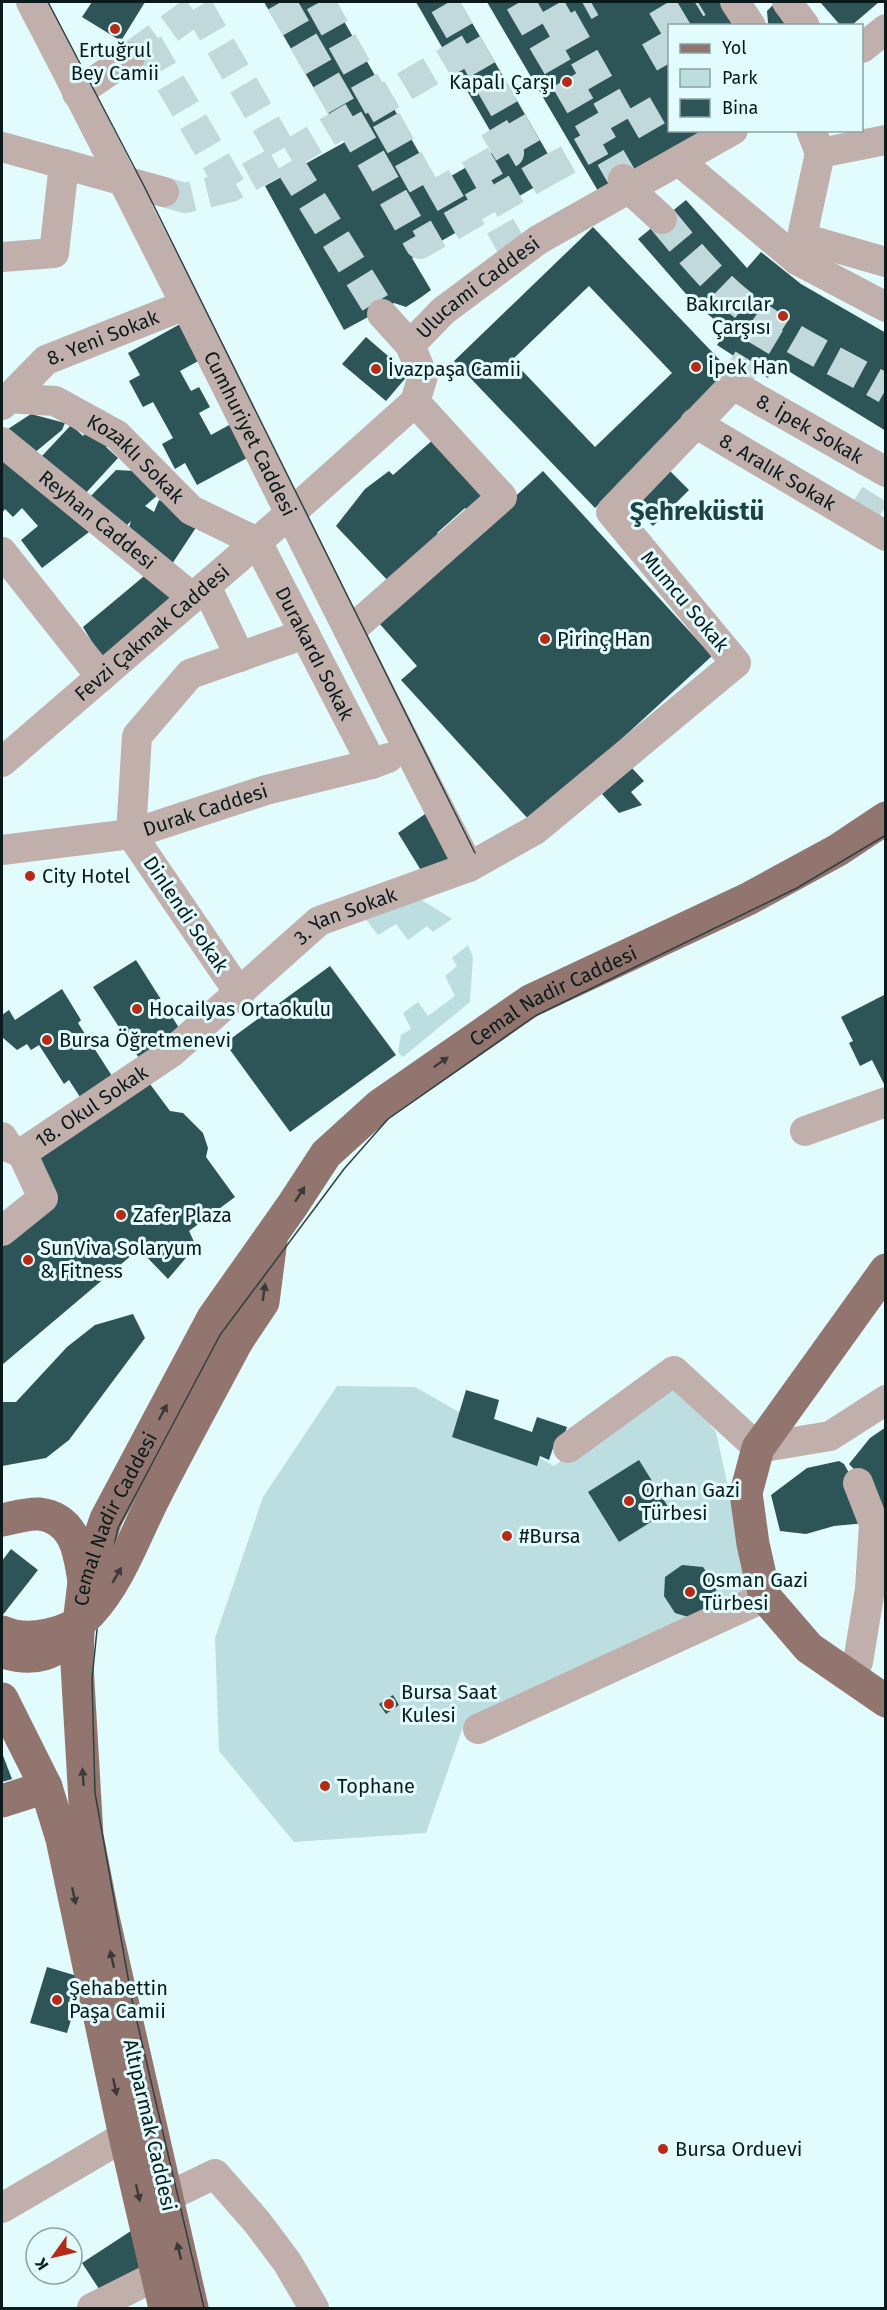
<svg xmlns="http://www.w3.org/2000/svg" width="887" height="2310" font-family="'Fira Sans',sans-serif">
<rect width="100%" height="100%" fill="#e2fbfd"/>
<g fill="#bddee0">
<path d="M417,897L452,919L433,932L427,926L408,940L396,924L378,935L364,917Z"/>
<path d="M468,945L473,957L470,1002L403,1057L398,1052L401,1035L411,1029L403,1013L418,1002L428,1016L455,996L445,976L457,966L452,958Z"/>
<path d="M670,1379L716,1432L749,1583L747,1592L463,1727L426,1833L294,1842L219,1751L215,1638L263,1497L337,1386L415,1387L554,1466Z"/>
</g>
<g fill="#2d5558" fill-rule="evenodd">
<path d="M92,2H145L121,41L82,17Z"/>
<path d="M264,2H333L437,184L500,148L416,2H460L559,173L412,258L431,290L420,298L406,307L394,303L344,330L265,186L345,142Z"/>
<path d="M487,2H729L745,26H670V130H714L598,191Z"/>
<path d="M820,2H879L851,26H841Z"/>
<path d="M773,5L786,26H771L768,23L767,11Z"/>
<path d="M686,200L747,268L761,252L801,284L886,333V431L777,364L768,378L717,345L727,330L693,302L638,239Z"/>
<path d="M593,227L734,375L595,508L454,361ZM589,286L672,373L595,447L512,360Z"/>
<path d="M182,323L202,359L180,371L191,391L199,387L210,407L199,413L211,435L231,424L249,457L197,485L185,463L175,469L162,444L173,438L153,402L143,407L129,381L140,375L128,353Z"/>
<path d="M366,337L409,374L386,401L342,364Z"/>
<path d="M31,414L65,423L62,430L33,454L8,429Z"/>
<path d="M71,425L83,436L89,429L110,442L106,447L118,458L84,495L42,456Z"/>
<path d="M435,438L488,496L470,513L465,508L437,533L445,543L393,586L336,526L365,489L389,471L393,475Z"/>
<path d="M2,460L89,532L42,568L21,540L38,526L22,508L13,517L5,509L2,513Z"/>
<path d="M668,469L689,490L653,526L632,505Z"/>
<path d="M116,470L136,471L159,494L145,506L154,512L159,500L178,507L199,523L170,567L126,537L131,521L122,530L88,499Z"/>
<path d="M543,471L712,656L531,822L401,680L417,666L378,622Z"/>
<path d="M149,572L179,595L101,657L83,627Z"/>
<path d="M632,768L644,781L631,792L642,805L619,813L602,794Z"/>
<path d="M425,814L455,853L443,865L422,872L398,833Z"/>
<path d="M136,960L181,1031L139,1058L93,987Z"/>
<path d="M330,966L396,1055L290,1132L225,1043Z"/>
<path d="M62,989L81,1020L78,1023L112,1076L80,1097L69,1080L64,1084L39,1045L31,1050L27,1044L17,1050L2,1037V1015L9,1010L15,1020Z"/>
<path d="M886,994V1088L872,1060L860,1066L849,1043L853,1041L841,1017Z"/>
<path d="M144,1076L170,1111L183,1113L203,1133L208,1148L206,1157L235,1197L189,1231L196,1246L168,1279L139,1249L2,1365V1238L51,1199L28,1153Z"/>
<path d="M133,1314L145,1338L69,1440L46,1458L2,1466V1402H16L67,1347L95,1325Z"/>
<path d="M466,1390L499,1400L494,1419L532,1432L537,1417L567,1427L559,1450L553,1448L549,1460L540,1456L537,1466L452,1437Z"/>
<path d="M886,1427V1514L867,1483L849,1464L870,1438Z"/>
<path d="M639,1460L670,1510L619,1542L588,1492Z"/>
<path d="M839,1461L844,1464L853,1480L866,1523L834,1526L806,1534L780,1531L771,1495L807,1468Z"/>
<path d="M11,1549L38,1570L2,1616V1561Z"/>
<path d="M682,1565L703,1567L717,1587L711,1608L695,1619L675,1613L664,1596L665,1577Z"/>
<path d="M393,1695L399,1705L386,1714L379,1704Z"/>
<path d="M2,1753L12,1779L2,1782Z"/>
<path d="M47,1967L84,1978L67,2033L30,2023Z"/>
<path d="M140,2225L147,2271L105,2298L82,2263Z"/>
</g>
<g fill="none" stroke-linecap="round" stroke-linejoin="round">
<g stroke="#c2d9db" stroke-width="30" stroke-dasharray="30 15" stroke-linecap="butt">
<path d="M281,2L420,244L542,174L443,2"/>
<path d="M320,2L430,198L509,153L489,119"/>
<path d="M520,2L623,179"/>
<path d="M198,7L285,157L382,314"/>
<path d="M562,18L625,129L670,103"/>
<path d="M545,28L591,2"/>
<path d="M148,44L231,187"/>
<path d="M133,55L206,2"/>
<path d="M670,63L651,30L698,2"/>
<path d="M542,174L601,141"/>
<path d="M478,187L517,256"/>
<path d="M164,192L185,198L231,187L285,157L470,48"/>
<path d="M662,219C684,246 707,274 733,297C778,335 835,360 886,389"/>
<path d="M733,385L770,323"/>
<path d="M859,520L886,478"/>
</g>
<g stroke="#c1afac" stroke-width="30">
<path id="s1" d="M31,2C181,288 320,580 469,867"/>
<path d="M735,2L751,26"/>
<path d="M787,2L805,26"/>
<path d="M862,48L886,29"/>
<path d="M77,93L130,57"/>
<path d="M811,130L820,153"/>
<path d="M2,147L164,192"/>
<path d="M679,161L797,260L886,307"/>
<path d="M623,179L629,189L662,219"/>
<path d="M802,238L886,262"/>
<path d="M2,257L54,253L64,164"/>
<path d="M797,260L820,153L886,140"/>
<path d="M382,314L410,345"/>
<path id="s2" d="M7,398L55,401L117,435L191,510L257,542L372,764"/>
<path id="s3" d="M2,405L46,360L185,305"/>
<path id="s4" d="M695,423L886,536"/>
<path id="s5" d="M2,442L192,597"/>
<path d="M2,552L101,677"/>
<path d="M206,586L240,657"/>
<path d="M350,631L502,497L415,402"/>
<path id="s6" d="M2,762L301,504L415,402L423,376L410,345L443,311L538,240L733,130"/>
<path id="s7" d="M2,850L131,834L266,790L372,764L388,758"/>
<path d="M240,994L131,834L137,736L190,674L305,634"/>
<path d="M805,1131L886,1102"/>
<path d="M2,1137L8,1147L22,1153"/>
<path id="s8" d="M2,1231L43,1198L22,1153L172,1052L319,921L469,867L535,830L736,663L611,512L733,385L886,472"/>
<path d="M568,1448L674,1371L758,1448L830,1436L886,1400"/>
<path d="M858,1483L874,1524L870,1589L858,1662"/>
<path d="M478,1729L765,1597"/>
<path d="M167,2197L215,2174L257,2222L287,2262L314,2308"/>
<path d="M2,2208L125,2136"/>
<path d="M92,2308L158,2275"/>
</g>
<g stroke="#93756f" stroke-width="33">
<path d="M886,1270L758,1448L746,1493L753,1544L765,1597L809,1648L886,1701"/>
<path d="M237,1341L263,1302L271,1240"/>
<path d="M2,1520C12,1518 28,1513 39,1514C75,1518 80,1553 84,1582"/>
<path d="M2,1652C36,1662 53,1655 78,1631"/>
<path d="M2,1699L46,1787L62,1839L125,2136L165,2308"/>
<path d="M2,1801L46,1787"/>
<path id="s9" d="M192,2308L102,1913L87,1836L77,1665L78,1631L84,1582L106,1519L213,1318L292,1206L326,1154L380,1105L530,1001L748,899L838,850L886,818"/>
</g>
<g stroke="#2f4041" stroke-width="1.5">
<path d="M48,2L144,186L475,853"/>
<path d="M204,2308L132,2000L95,1793L92,1679L98,1620L118,1528L220,1335L344,1169L388,1119L535,1016L797,888L886,835"/>
</g>
<path stroke="#93756f" stroke-width="33" d="M2,1632C27,1644 71,1634 90,1613C121,1579 135,1534 156,1494C182,1443 210,1392 237,1341"/>
</g>
<defs><path id="oneway-solid" d="M-6-.8H1V-3.2L6.5 0L1 3.2V.8H-6Z" transform="scale(1.5)"/></defs>
<g fill="#3b3a39">
<use href="#oneway-solid" transform="translate(441 1062) rotate(-35)"/>
<use href="#oneway-solid" transform="translate(300 1194) rotate(-57)"/>
<use href="#oneway-solid" transform="translate(264 1292) rotate(-82)"/>
<use href="#oneway-solid" transform="translate(163 1412) rotate(-62)"/>
<use href="#oneway-solid" transform="translate(117 1575) rotate(-60)"/>
<use href="#oneway-solid" transform="translate(83 1777) rotate(-94)"/>
<use href="#oneway-solid" transform="translate(74 1896) rotate(78)"/>
<use href="#oneway-solid" transform="translate(112 1959) rotate(-103)"/>
<use href="#oneway-solid" transform="translate(115 2087) rotate(78)"/>
<use href="#oneway-solid" transform="translate(138 2193) rotate(77)"/>
<use href="#oneway-solid" transform="translate(179 2251) rotate(-103)"/>
</g>
<g fill="#b72a16" stroke="#e2fbfd" stroke-width="2">
<circle cx="115" cy="29" r="6"/>
<circle cx="567" cy="82" r="6"/>
<circle cx="783" cy="316" r="6"/>
<circle cx="696" cy="367" r="6"/>
<circle cx="376" cy="369" r="6"/>
<circle cx="545" cy="639" r="6"/>
<circle cx="30" cy="876" r="6"/>
<circle cx="137" cy="1009" r="6"/>
<circle cx="47" cy="1040" r="6"/>
<circle cx="121" cy="1215" r="6"/>
<circle cx="28" cy="1260" r="6"/>
<circle cx="629" cy="1501" r="6"/>
<circle cx="507" cy="1536" r="6"/>
<circle cx="690" cy="1592" r="6"/>
<circle cx="389" cy="1704" r="6"/>
<circle cx="325" cy="1786" r="6"/>
<circle cx="57" cy="2000" r="6"/>
<circle cx="663" cy="2149" r="6"/>
</g>
<g text-anchor="middle" dominant-baseline="central" stroke-width="6" stroke-linejoin="round" paint-order="stroke">
<g font-size="20" fill="#0b1b1c" stroke="#e2fbfd" text-anchor="start">
<text x="115" y="50" text-anchor="middle">Ertuğrul<tspan x="115" dy="23">Bey Camii</tspan></text>
<text x="555" y="82" text-anchor="end">Kapalı Çarşı</text>
<text x="771" y="304" text-anchor="end">Bakırcılar<tspan x="771" dy="23">Çarşısı</tspan></text>
<text x="708" y="367">İpek Han</text>
<text x="388" y="369">İvazpaşa Camii</text>
<text x="557" y="639">Pirinç Han</text>
<text x="42" y="876">City Hotel</text>
<text x="149" y="1009">Hocailyas Ortaokulu</text>
<text x="59" y="1040">Bursa Öğretmenevi</text>
<text x="133" y="1215">Zafer Plaza</text>
<text x="40" y="1248">SunViva Solaryum<tspan x="40" dy="23">&amp; Fitness</tspan></text>
<text x="641" y="1490">Orhan Gazi<tspan x="641" dy="23">Türbesi</tspan></text>
<text x="519" y="1536">#Bursa</text>
<text x="702" y="1580">Osman Gazi<tspan x="702" dy="23">Türbesi</tspan></text>
<text x="401" y="1692">Bursa Saat<tspan x="401" dy="23">Kulesi</tspan></text>
<text x="337" y="1786">Tophane</text>
<text x="69" y="1988">Şehabettin<tspan x="69" dy="23">Paşa Camii</tspan></text>
<text x="675" y="2149">Bursa Orduevi</text>
</g>
<g font-size="20" fill="#0b1b1c" stroke="#e2fbfd">
<text stroke="none"><textPath href="#s6" startOffset="698">Ulucami Caddesi</textPath></text>
<text stroke="none"><textPath href="#s3" startOffset="124">8. Yeni Sokak</textPath></text>
<text stroke="none"><textPath href="#s8" startOffset="1437">8. İpek Sokak</textPath></text>
<text stroke="none"><textPath href="#s1" startOffset="484">Cumhuriyet Caddesi</textPath></text>
<text stroke="none"><textPath href="#s2" startOffset="148">Kozaklı Sokak</textPath></text>
<text stroke="none"><textPath href="#s4" startOffset="96">8. Aralık Sokak</textPath></text>
<text stroke="none"><textPath href="#s5" startOffset="123">Reyhan Caddesi</textPath></text>
<text transform="translate(685 601) rotate(50)">Mumcu Sokak</text>
<text stroke="none"><textPath href="#s6" startOffset="198">Fevzi Çakmak Caddesi</textPath></text>
<text stroke="none"><textPath href="#s2" startOffset="423">Durakardı Sokak</textPath></text>
<text stroke="none"><textPath href="#s7" startOffset="208">Durak Caddesi</textPath></text>
<text transform="translate(186 914) rotate(56)">Dinlendi Sokak</text>
<text stroke="none"><textPath href="#s8" startOffset="506">3. Yan Sokak</textPath></text>
<text stroke="none"><textPath href="#s9" startOffset="1510">Cemal Nadir Caddesi</textPath></text>
<text stroke="none"><textPath href="#s8" startOffset="186">18. Okul Sokak</textPath></text>
<text stroke="none"><textPath href="#s9" startOffset="808">Cemal Nadir Caddesi</textPath></text>
<text transform="translate(150 2125) rotate(77)">Altıparmak Caddesi</text>
</g>
<g font-size="26" font-weight="bold" fill="#1b4245" stroke="#e2fbfd">
<text x="697" y="511">Şehreküstü</text>
</g>
</g>
<rect width="887" height="2310" fill="none" stroke="#0b1b1c" stroke-width="6"/>
<rect x="668" y="24" width="195" height="108" fill="#e2fbfd" stroke="#8ca1a3" stroke-width="1.5"/>
<rect x="680" y="44" width="30" height="9" fill="#93756f" stroke="#8ca1a3" stroke-width="1.5"/>
<text x="722" y="54" font-size="18" fill="#0b1b1c">Yol</text>
<rect x="680" y="69" width="30" height="18" fill="#bddee0" stroke="#8ca1a3" stroke-width="1.5"/>
<text x="722" y="84" font-size="18" fill="#0b1b1c">Park</text>
<rect x="680" y="99" width="30" height="18" fill="#2d5558" stroke="#8ca1a3" stroke-width="1.5"/>
<text x="722" y="114" font-size="18" fill="#0b1b1c">Bina</text>
<g transform="translate(54 2256) rotate(236)"><circle r="28" fill="#e2fbfd" stroke="#8ca1a3" stroke-width="1.5"/>
<path d="M0-4.5L10 22L0 15L-10 22Z" fill="#b72a16"/>
<text y="-9" font-size="16" font-weight="bold" text-anchor="middle" fill="#0b1b1c">K</text>
</g>
</svg>
